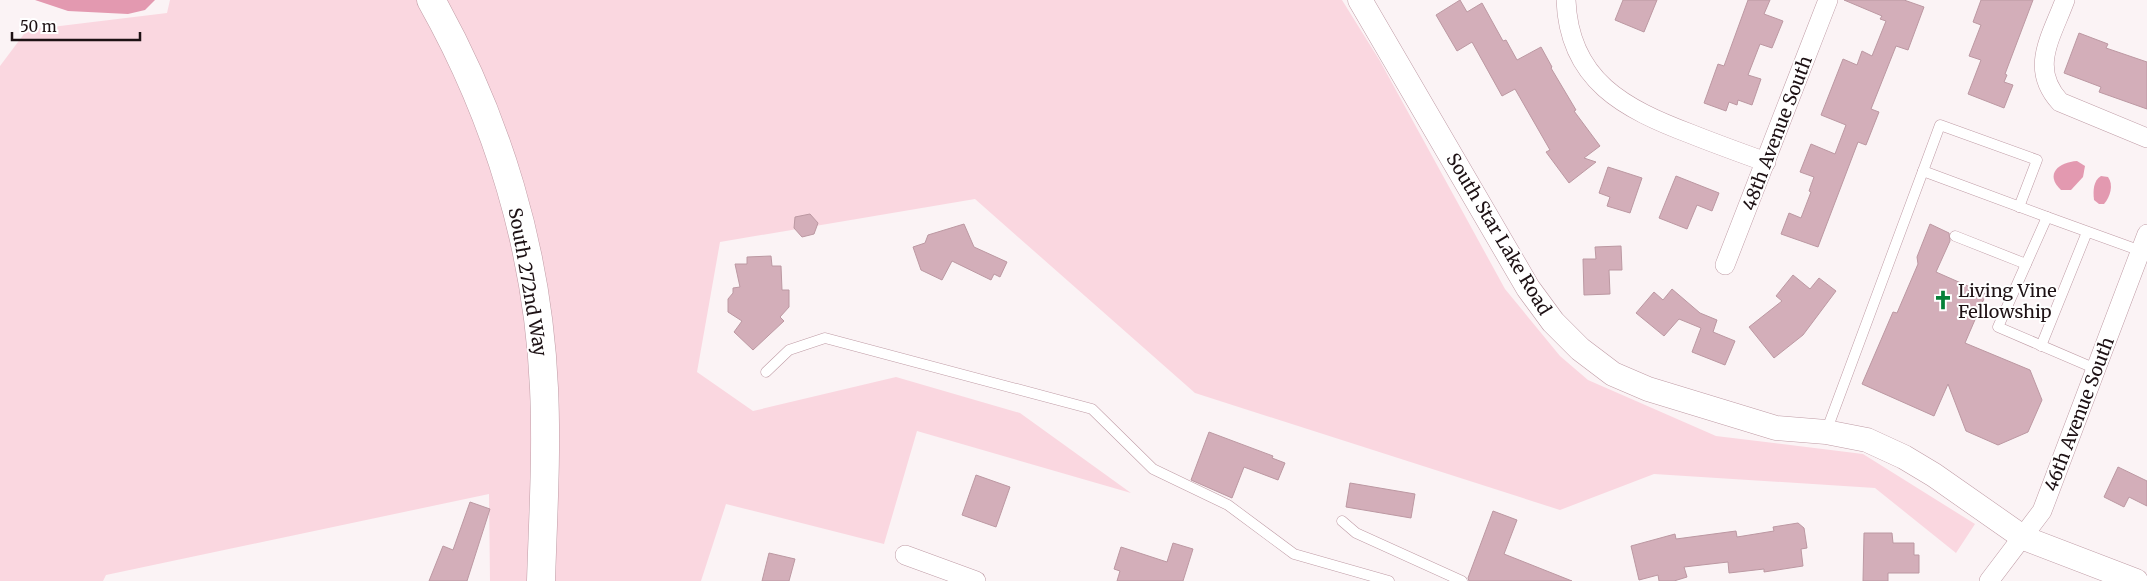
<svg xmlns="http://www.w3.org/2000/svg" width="2147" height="581" font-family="Merriweather,serif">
<rect width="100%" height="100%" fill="#fbf3f5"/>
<path fill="#fad7e0" d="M170,0H1342L1380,61L1505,289L1560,356L1588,380L1716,436L1863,454L1975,524L1956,553L1875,488L1654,474L1560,510L1195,393L975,199L720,242L697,372L753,411L896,377L1020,413L1131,493L917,431L884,544L726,504L701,581H490L489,494L106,575L103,581H0V66L27,30L167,13Z"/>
<g fill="#e399b0">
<path d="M35,0H155L145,10L128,14L68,11Z"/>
<path d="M2077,161L2085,166L2083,177L2071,190H2061C2044,174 2059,162 2077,161Z"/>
<path d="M2101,176L2108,177C2114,185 2110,197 2104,204H2099L2094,200C2093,191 2093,181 2101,176Z"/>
</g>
<g fill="#d3aeb9" stroke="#bc98a2">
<path d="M1460,0L1467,12L1482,3L1503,41L1506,40L1517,60L1541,47L1552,67L1551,68L1576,110L1574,111L1600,146L1584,158L1596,162L1569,183L1546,152L1550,150L1515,89L1502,96L1472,42L1457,51L1436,15Z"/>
<path d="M1623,0H1657L1644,32L1615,20Z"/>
<path d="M1748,0H1770L1764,14L1783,21L1772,48L1760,44L1748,75L1761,79L1752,105L1738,100L1737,105L1729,102L1726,111L1704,103L1718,64L1724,66Z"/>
<path d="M1844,0H1904L1924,7L1908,50L1896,46L1871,109L1879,112L1866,145L1858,142L1818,247L1781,234L1789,213L1801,218L1811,192L1809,191L1814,177L1800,172L1811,144L1835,154L1846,125L1821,115L1843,59L1857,65L1862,51L1872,56L1886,21L1880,19L1882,16Z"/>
<path d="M1981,0H2033L2005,74L2007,75L2004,82L2013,85L2004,108L1968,94L1981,60L1969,56L1981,25L1973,22Z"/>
<path d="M2079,33L2108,44L2106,48L2147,62V109L2099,92L2101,87L2064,73Z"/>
<path d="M1608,167L1642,178L1630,213L1607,206L1610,197L1599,193Z"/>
<path d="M1676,176L1719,193L1712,211L1697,205L1687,229L1659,218Z"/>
<path d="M810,214L818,223L814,234L802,237L794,228L795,217Z"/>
<path d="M964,224L974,247L1007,262L1000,277L994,274L991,280L952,261L942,280L921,270L913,247L925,243L928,235Z"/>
<path d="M1930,224L1949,233L1950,241L1936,272L1986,294L1965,343L2030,370L2042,400L2028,432L1998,445L1966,431L1948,384L1934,416L1862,384L1893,312L1897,313L1918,264L1917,257Z"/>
<path d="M1621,246L1622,270H1609L1610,294L1584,295L1583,259H1596L1595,247Z"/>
<path d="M771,256L772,266H781L782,290H789V307L780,317L784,321L753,350L734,332L742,321L728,312V299L733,293V288L740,287L735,264H747V257Z"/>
<path d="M1793,275L1810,289L1819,278L1836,291L1803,335L1774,358L1749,327L1782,301L1776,296Z"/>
<path d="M1672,289L1700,313L1717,320L1713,332L1735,341L1725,365L1692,352L1701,328L1679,319L1664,336L1636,313L1654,292L1663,300Z"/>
<path d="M1209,432L1273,456L1272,458L1285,463L1278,480L1244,467L1232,498L1191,480Z"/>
<path d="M2118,467L2147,481V506L2129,497L2124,507L2104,497Z"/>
<path d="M976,475L1010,487L996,527L962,515Z"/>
<path d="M1350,483L1415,494L1411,518L1346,507Z"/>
<path d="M470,502L490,509L467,581H429L443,546L453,550Z"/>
<path d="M1493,511L1517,520L1504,554L1572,581H1469L1468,578Z"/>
<path d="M1798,523L1804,528L1807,548L1801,549L1803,566L1764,572V569L1729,573L1728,562L1684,567L1687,577L1674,581H1659L1658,575L1639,580L1631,546L1675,534L1676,539L1736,531L1737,537L1774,531L1773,527Z"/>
<path d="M1864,533H1892L1893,543H1914V555H1919V573H1888V581H1863Z"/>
<path d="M1173,543L1193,549L1183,581H1117L1120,571L1114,569L1121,547L1167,562Z"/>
<path d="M769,553L795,559L789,581H762Z"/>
</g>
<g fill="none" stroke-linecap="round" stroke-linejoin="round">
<defs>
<g id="service">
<path d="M1923,171L1940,125L2037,160L2019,207"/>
<path d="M1955,236L2026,264"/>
<path d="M2041,346L2087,232"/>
<path d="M2096,369L1998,327L2047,217L2141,251"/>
<path d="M766,372L789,350L825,338L1092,409L1153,469L1228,505L1294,554L1389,581"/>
<path d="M1826,432L1923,171L2047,217"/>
<path d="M1342,521L1356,533L1462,581"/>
</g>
<g id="minor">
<path d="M1566,0C1569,81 1625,109 1691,134C1716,144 1741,153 1766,162"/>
<path d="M2065,0C2051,38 2029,68 2060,102L2147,138"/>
<path d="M1725,265L1828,0"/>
<path d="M905,555L976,581"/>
<path d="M1989,581L2042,511L2147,234"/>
</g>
<path id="tertiary" d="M1360,0L1528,288L1553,322L1580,349L1613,374L1648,389L1776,428L1826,432L1867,440L1904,457L1934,475L2024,538L2136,581"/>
<path id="secondary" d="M431,0C498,119 538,251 544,388C547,453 543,517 541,581"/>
</defs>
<use href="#service" stroke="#bf9ba5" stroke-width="11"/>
<use href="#minor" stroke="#bf9ba5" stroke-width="20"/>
<use href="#tertiary" stroke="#bf9ba5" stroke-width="25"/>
<use href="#secondary" stroke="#bf9ba5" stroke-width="29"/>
<use href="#service" stroke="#fff" stroke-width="10"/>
<use href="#minor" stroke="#fff" stroke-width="19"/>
<use href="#tertiary" stroke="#fff" stroke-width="24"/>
<use href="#secondary" stroke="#fff" stroke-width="28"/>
</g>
<defs>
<symbol id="church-bare" viewBox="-9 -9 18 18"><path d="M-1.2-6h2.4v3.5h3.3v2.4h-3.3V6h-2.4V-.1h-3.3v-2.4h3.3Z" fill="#068038" stroke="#fff" stroke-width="2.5" paint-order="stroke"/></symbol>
</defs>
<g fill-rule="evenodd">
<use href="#church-bare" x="1929" y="286" width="28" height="28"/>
</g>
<g text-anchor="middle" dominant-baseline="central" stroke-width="4" stroke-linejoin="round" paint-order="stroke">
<g font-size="18" fill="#1d1114" stroke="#fff">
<text transform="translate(1777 133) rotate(-69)">48th Avenue South</text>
<text transform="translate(1499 234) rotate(59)">South Star Lake Road</text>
<text transform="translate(528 282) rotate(80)">South 272nd Way</text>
<text transform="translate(2079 414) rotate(-69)">46th Avenue South</text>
</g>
<g font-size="18" fill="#1d1114" stroke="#fff" text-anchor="start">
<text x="1958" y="290">Living Vine<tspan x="1958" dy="21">Fellowship</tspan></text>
</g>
</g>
<path d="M12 32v8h128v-8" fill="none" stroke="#1d1114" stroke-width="2.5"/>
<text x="20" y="32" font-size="15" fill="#1d1114" stroke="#ffffff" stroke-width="4" paint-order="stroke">50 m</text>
</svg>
